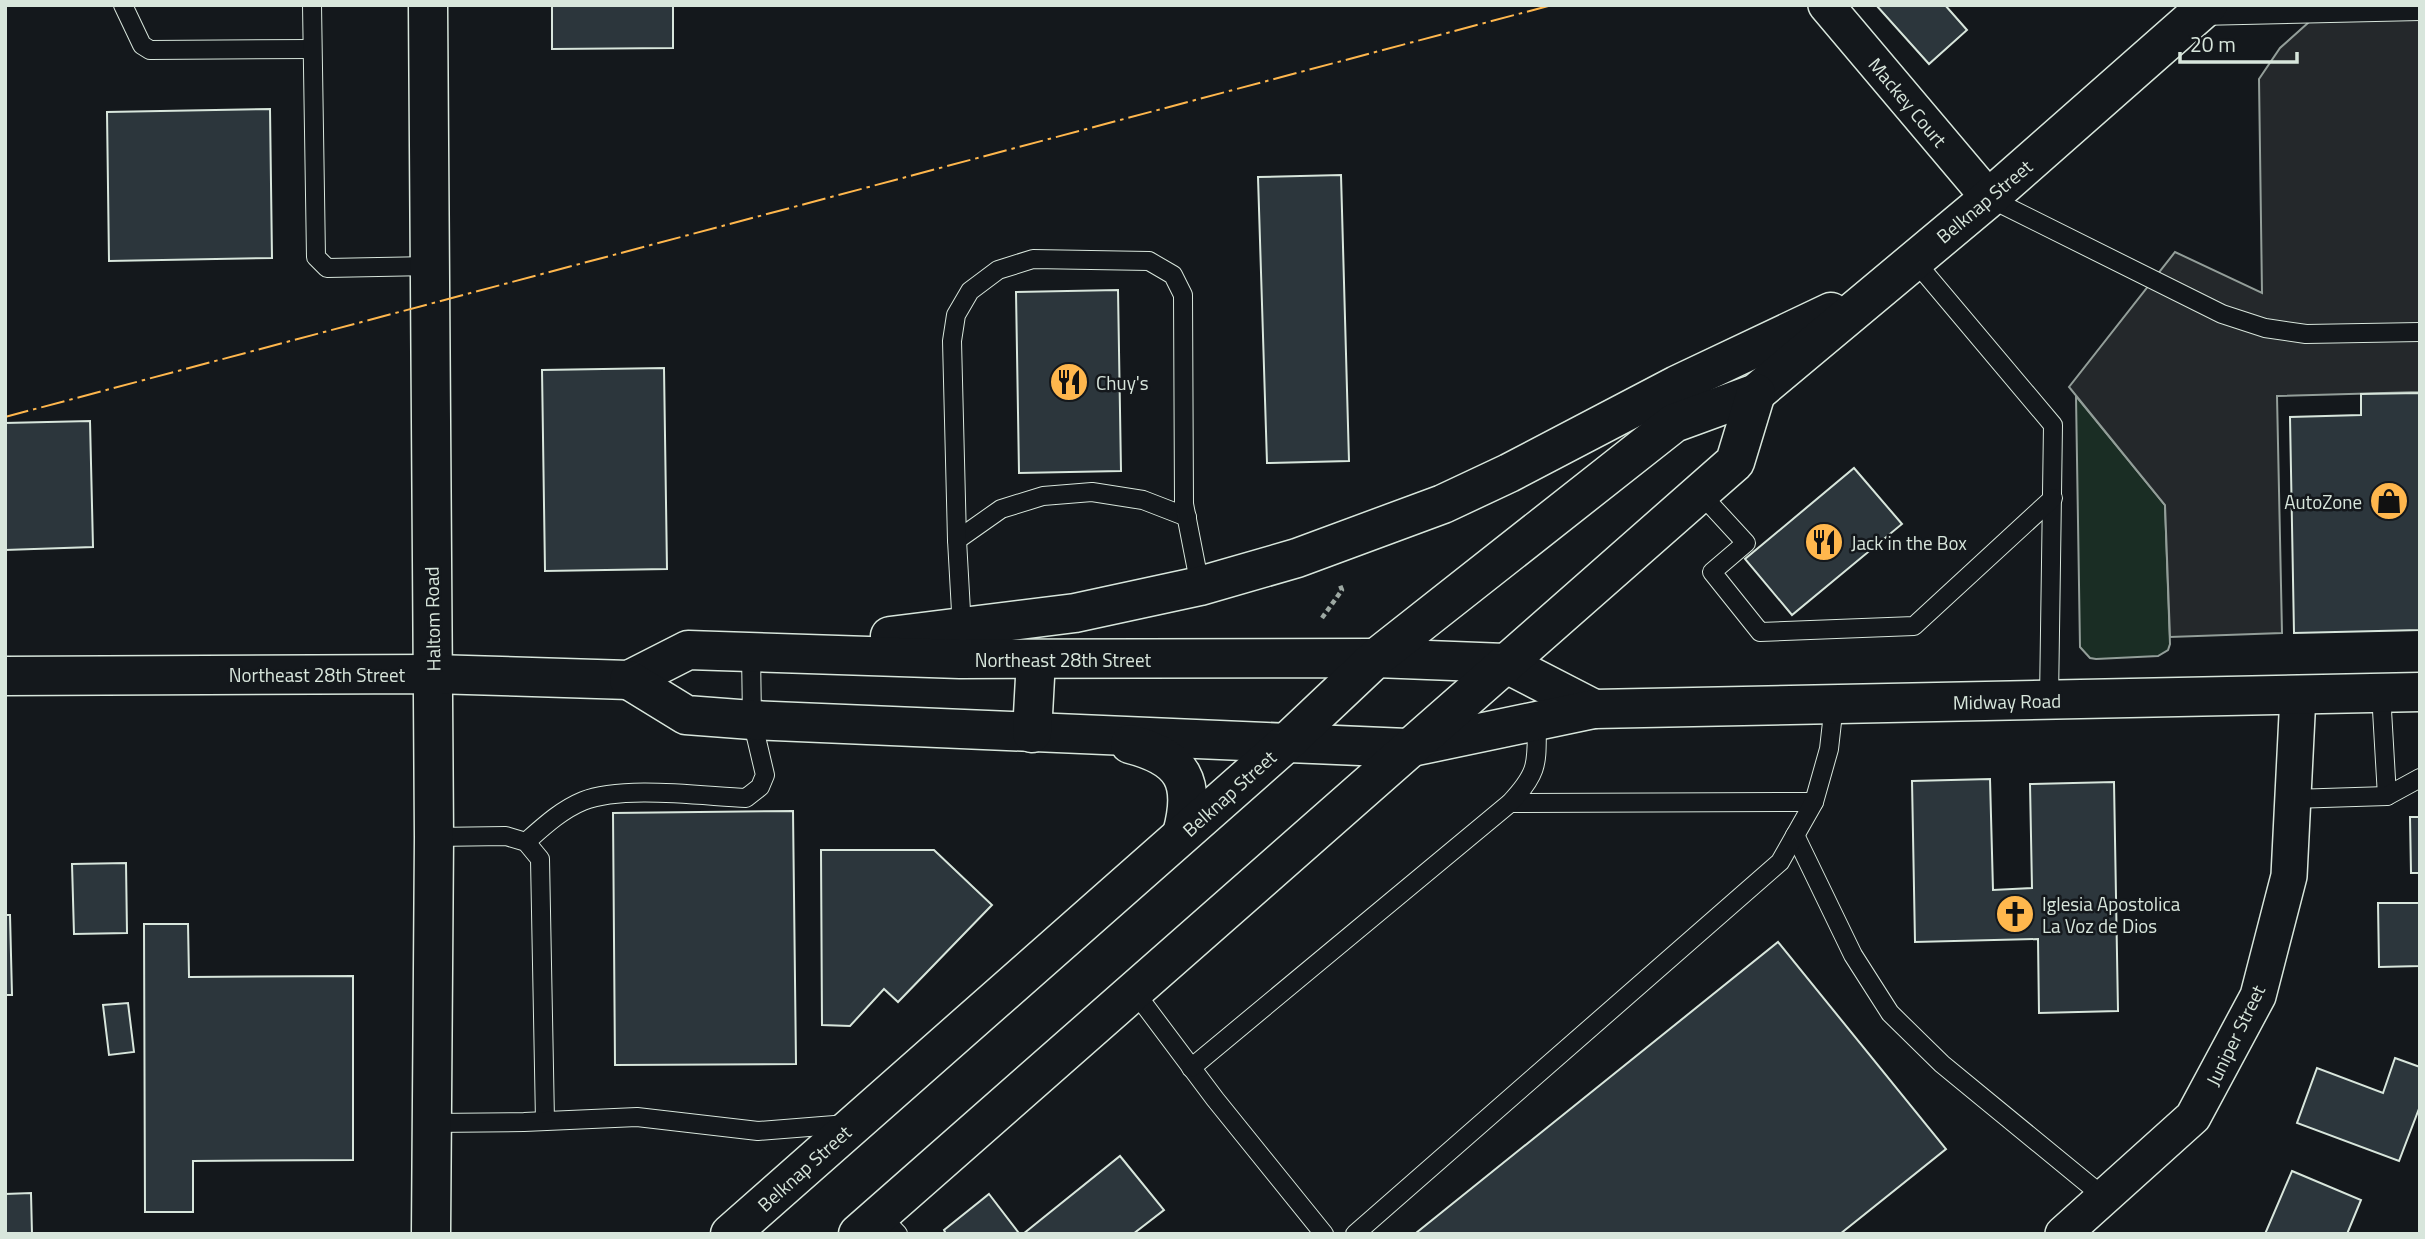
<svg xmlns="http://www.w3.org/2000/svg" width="2425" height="1239" font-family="'Titillium Web',sans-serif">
<rect width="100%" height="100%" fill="#14181c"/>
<path fill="#1a2d24" stroke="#939e99" stroke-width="2" d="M2076,396L2165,505L2170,644L2168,650L2158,656L2096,659L2090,658L2080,647Z"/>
<path fill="#24282b" stroke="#939e99" stroke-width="2" d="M2328,5H2420V392L2277,396L2282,633L2170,637L2165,505L2069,387L2175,252L2262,293L2259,79L2280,48Z"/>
<g fill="#2c363c" stroke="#d8e6dc" stroke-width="2">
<path d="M552,5H673V48L552,49Z"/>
<path d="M1876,5H1945L1967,30L1929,64Z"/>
<path d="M270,109L272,258L109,261L107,112Z"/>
<path d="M1341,175L1349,461L1267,463L1258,177Z"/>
<path d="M1118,290L1121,471L1019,473L1016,292Z"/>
<path d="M664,368L667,569L545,571L542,370Z"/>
<path d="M2420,393V630L2294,633L2290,417L2361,415V394Z"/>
<path d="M90,421L93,547L5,550V423Z"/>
<path d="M1854,468L1902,524L1792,615L1745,559Z"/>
<path d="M1990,779L1993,890L2032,888L2030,784L2114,782L2118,1011L2039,1013L2038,939L1915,942L1912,781Z"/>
<path d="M793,811L796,1064L615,1065L613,813Z"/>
<path d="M2410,817H2420V873H2411Z"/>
<path d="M821,850H934L992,905L898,1002L884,989L850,1026L822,1025Z"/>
<path d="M126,863L127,933L74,934L72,864Z"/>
<path d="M2378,903H2420V966L2379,967Z"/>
<path d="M5,915H10L12,995H5Z"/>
<path d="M144,924H188L189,977L353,976V1160L193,1161V1212H145Z"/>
<path d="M1778,942L1946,1149L1840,1234L1416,1233Z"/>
<path d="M128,1003L134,1052L109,1055L103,1005Z"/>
<path d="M2395,1058L2420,1067V1106L2399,1161L2297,1123L2317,1068L2383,1093Z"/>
<path d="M1120,1156L1164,1210L1133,1234H1023Z"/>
<path d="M2292,1171L2361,1200L2347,1234H2265Z"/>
<path d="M31,1193L32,1234H5V1194Z"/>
<path d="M989,1194L1018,1232L1016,1234H946L944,1230Z"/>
</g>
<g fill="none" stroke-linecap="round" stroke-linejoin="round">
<defs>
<g id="service">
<path d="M123,5L142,45L150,50L312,49"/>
<path d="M312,5L316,257L327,268L430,266"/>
<path d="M2199,16L2420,11"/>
<path d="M1989,198L2222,314L2265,328L2306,334L2420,332"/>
<path d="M1914,260L2053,425L2049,700"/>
<path d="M1700,493L1746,543L1712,572L1760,632L1914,626L2053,498"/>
<path d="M957,540L1001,509L1043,496L1092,492L1143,500L1187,517"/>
<path d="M962,629L957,540L952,341L956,315L970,291L998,270L1033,259L1149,261L1173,275L1183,295L1184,504L1200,586"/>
<path d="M2381,693L2387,796"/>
<path d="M2292,799L2387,796L2420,778"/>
<path d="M1510,803L1814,802"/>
<path d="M1795,835L1853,955L1890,1013L1942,1064L2104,1197"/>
<path d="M434,837L506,836L526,842L540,859L545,1121"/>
<path d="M526,842C543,827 561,810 583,801C622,785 702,796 746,798L760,787L765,775L752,720L751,652"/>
<path d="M1134,991L1215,1099L1324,1234"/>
<path d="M1191,1068L1510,803C1541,770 1536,762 1537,719"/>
<path d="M432,1123L524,1122L637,1117L758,1131L847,1124"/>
<path d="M880,1215L898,1234"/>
<path d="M1355,1234L1780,862L1814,802L1829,749L1834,704"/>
</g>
<g id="minor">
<path d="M1826,5L1989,198"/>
<path d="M2063,1234L2193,1117L2258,996L2289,876L2298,695"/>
</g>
<g id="secondary">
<path d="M428,5L434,837L431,1234"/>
<path d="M1505,663L1594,709"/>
<path d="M1407,748L1594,709L2420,692"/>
</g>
<g id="primary">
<path d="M890,636L1075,613L1200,586L1297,558L1443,504L1509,473L1677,385L1831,312"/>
<path d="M5,676L433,674L629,680L688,650L960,659L1376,658L1505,663"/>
<path d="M629,680L686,715L752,720L1407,748"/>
<path d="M1032,733L1036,659"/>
<path d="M1130,744C1184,758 1196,782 1182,834"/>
<path d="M730,1234L1284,745L1376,658L1674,423L1756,393L1989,198L2208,5"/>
<path d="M858,1234L1735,462L1756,393"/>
</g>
</defs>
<use href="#service" stroke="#d8e6dc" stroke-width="20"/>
<use href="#minor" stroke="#d8e6dc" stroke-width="38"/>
<use href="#secondary" stroke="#d8e6dc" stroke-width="41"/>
<use href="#primary" stroke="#d8e6dc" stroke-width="41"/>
<path stroke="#9da8a2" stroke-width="4.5" stroke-dasharray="5 3.5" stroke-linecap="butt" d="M1322,618L1342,590L1340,585"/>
<use href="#service" stroke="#14181c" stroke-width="18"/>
<use href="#minor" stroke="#14181c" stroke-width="35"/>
<use href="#secondary" stroke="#14181c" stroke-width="38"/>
<use href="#primary" stroke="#14181c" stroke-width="38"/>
<path stroke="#ffb74d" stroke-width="2" stroke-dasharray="24 5 3.5 5" stroke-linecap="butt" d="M5,417L1552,5"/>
</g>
<defs>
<symbol id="restaurant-disc" viewBox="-11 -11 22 22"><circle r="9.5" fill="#ffb74d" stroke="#14181c"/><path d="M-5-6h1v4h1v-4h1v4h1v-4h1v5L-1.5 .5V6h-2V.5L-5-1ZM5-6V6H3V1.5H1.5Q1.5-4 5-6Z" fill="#111"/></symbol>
<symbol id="shop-disc" viewBox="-11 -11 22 22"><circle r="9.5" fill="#ffb74d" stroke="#14181c"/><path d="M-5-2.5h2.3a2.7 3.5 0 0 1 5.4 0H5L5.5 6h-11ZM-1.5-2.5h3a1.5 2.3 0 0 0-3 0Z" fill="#111"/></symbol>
<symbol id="church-disc" viewBox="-11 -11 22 22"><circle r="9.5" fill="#ffb74d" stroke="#14181c"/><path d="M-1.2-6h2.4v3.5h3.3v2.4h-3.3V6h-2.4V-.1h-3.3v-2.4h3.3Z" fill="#111"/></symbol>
</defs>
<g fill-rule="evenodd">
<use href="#restaurant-disc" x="1047" y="360" width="44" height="44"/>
<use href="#shop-disc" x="2367" y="479" width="44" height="44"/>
<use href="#restaurant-disc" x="1802" y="520" width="44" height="44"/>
<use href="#church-disc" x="1993" y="892" width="44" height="44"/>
</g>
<g text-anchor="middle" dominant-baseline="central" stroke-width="5" stroke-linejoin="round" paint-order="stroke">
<g font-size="19" fill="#d8e6dc" stroke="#14181c">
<text transform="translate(1908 102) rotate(50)">Mackey Court</text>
<text transform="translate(1984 201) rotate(-40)">Belknap Street</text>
<text transform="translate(432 619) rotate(-91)">Haltom Road</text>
<text x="1063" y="659">Northeast 28th Street</text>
<text x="317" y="674">Northeast 28th Street</text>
<text transform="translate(2007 701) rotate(-1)">Midway Road</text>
<text transform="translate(1229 793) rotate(-42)">Belknap Street</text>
<text transform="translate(2235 1035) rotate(-64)">Juniper Street</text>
<text transform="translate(804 1168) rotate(-42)">Belknap Street</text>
</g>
<g font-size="19" fill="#d8e6dc" stroke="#14181c" text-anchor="start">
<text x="1096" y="382">Chuy's</text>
<text x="2362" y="501" text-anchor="end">AutoZone</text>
<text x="1851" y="542">Jack in the Box</text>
<text x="2042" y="903">Iglesia Apostolica<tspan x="2042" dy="22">La Voz de Dios</tspan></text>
</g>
</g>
<rect width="2425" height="1239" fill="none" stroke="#d8e6dc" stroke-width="14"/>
<path d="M2180 52v10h117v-10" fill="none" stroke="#d8e6dc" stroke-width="3.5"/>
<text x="2190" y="52" font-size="21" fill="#d8e6dc" stroke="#14181c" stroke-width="5" paint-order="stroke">20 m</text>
</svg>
